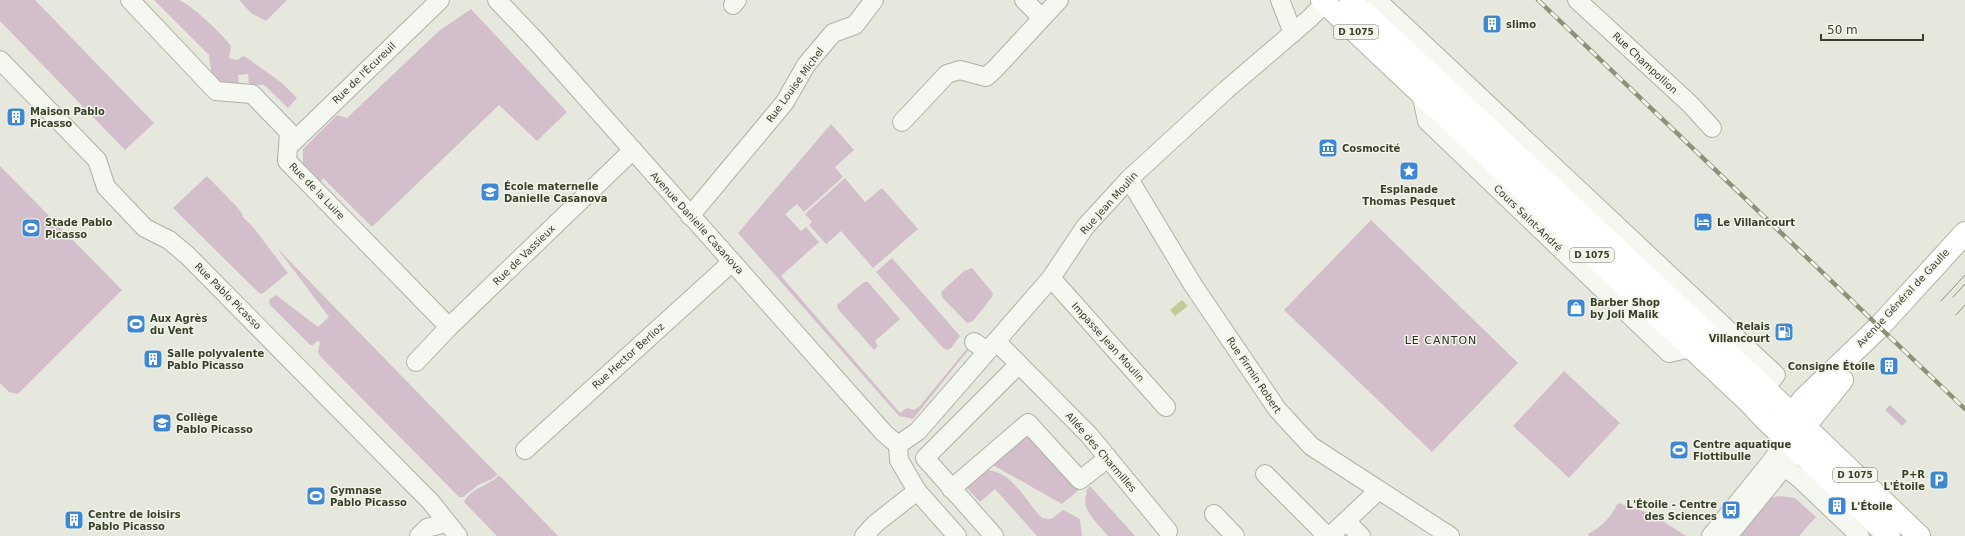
<svg xmlns="http://www.w3.org/2000/svg" width="1965" height="536" font-family="'DejaVu Sans',sans-serif">
<rect width="100%" height="100%" fill="#e6e8de"/>
<g fill="#d3bfcb">
<path d="M0,0H35L154,123L125,150L0,21Z"/>
<path d="M154,0C160,0 173,0 179,0C192,5 222,34 231,46L229,58L237,60L244,56L282,83L297,98L288,108L264,85H249L248,74L238,75L239,87L213,86L209,55Z"/>
<path d="M239,0H287L266,21L251,13Z"/>
<path d="M471,9L567,112L537,141L499,105L372,227L323,178L319,186L303,165V149L337,115L347,118L439,31Z"/>
<path d="M831,124L854,150L835,167L843,177L804,212L797,204L785,214L801,231L806,227L819,242L781,276L900,413L907,408L914,410L920,406L969,346L970,348L913,419L899,416L738,233Z"/>
<path d="M0,166L122,290L18,394L9,392L0,383Z"/>
<path d="M207,176L237,207L243,215L242,216L253,227L288,273L262,294L259,293L173,208Z"/>
<path d="M845,178L865,202L882,188L918,229L873,268L841,231L826,244L809,225L812,222L805,214Z"/>
<path d="M1371,220L1518,363L1432,452L1284,310Z"/>
<path d="M277,248L497,474V475L492,479L478,485L463,497H459L320,356L318,352L320,342L317,341L313,345H310L270,305L269,300L276,295L318,327L329,317Z"/>
<path d="M892,258L960,336L951,348L947,350L943,348L876,272Z"/>
<path d="M972,268L993,293L992,297L973,321L967,323L942,297L941,292L964,271Z"/>
<path d="M864,282H868L900,319L875,341L878,346L874,350L838,309L837,305Z"/>
<path d="M1564,371L1620,423L1569,478L1513,426Z"/>
<path d="M1890,405L1907,421L1902,426L1885,410Z"/>
<path d="M1024,434L1031,436L1080,489L1062,504L991,464Z"/>
<path d="M984,470C1013,470 1024,500 1042,518L1051,519L1063,510L1080,519L1082,536H1037L995,489L980,502L965,486Z"/>
<path d="M498,476H500L558,536H497L464,502C471,488 488,486 498,476Z"/>
<path d="M1090,486L1135,536H1108C1099,524 1079,509 1087,493L1086,491Z"/>
<path d="M1778,496L1795,498L1816,517L1799,536H1739L1771,498Z"/>
<path d="M1618,503L1652,514L1686,536H1589L1588,534C1603,526 1610,518 1618,503Z"/>
</g>
<path fill="#c1ca98" d="M1182,300L1188,306L1175,316L1170,310Z"/>
<g fill="none" stroke-linecap="round" stroke-linejoin="round">
<defs>
<g id="minor">
<path d="M130,0L216,91L252,94L289,132L287,161L449,327"/>
<path d="M497,0L536,41L884,433L898,445"/>
<path d="M1024,0L1042,18"/>
<path d="M1280,0L1293,33"/>
<path d="M1377,0L1776,375L1764,389"/>
<path d="M1577,0L1690,104L1712,128"/>
<path d="M733,5L737,0"/>
<path d="M0,60L97,160L106,187L145,228L169,240L187,255L412,483L430,501L458,536"/>
<path d="M1421,93L1427,121L1669,353L1691,348"/>
<path d="M902,122L947,74L960,70L986,77L995,69L1059,0"/>
<path d="M289,146L440,0"/>
<path d="M1129,179L1193,285L1277,409L1311,446L1450,536"/>
<path d="M690,216L785,102L806,65L833,33L855,25L874,0"/>
<path d="M1051,278L1166,407"/>
<path d="M996,341L1089,435L1168,531"/>
<path d="M974,342L987,351"/>
<path d="M416,362L449,327L633,150"/>
<path d="M898,445L918,431L1051,278L1085,227L1129,179L1226,90L1309,19L1328,0"/>
<path d="M898,445L899,460L917,491L957,536"/>
<path d="M525,450L732,262"/>
<path d="M1774,458L1800,479L1860,536"/>
<path d="M1265,474L1327,536"/>
<path d="M951,489L1028,423L1080,480L1108,458"/>
<path d="M1214,514L1235,536"/>
<path d="M1346,521L1361,536"/>
<path d="M419,536L427,528L445,523"/>
<path d="M864,536L875,524L917,491"/>
<path d="M994,536L925,458L1019,364"/>
<path d="M1330,536L1379,490"/>
<path d="M1711,536L1774,458L1784,438"/>
<path d="M1728,536L1785,466L1791,457"/>
</g>
<g id="major">
<path d="M1322,0L1749,402L1765,419L1889,536"/>
<path d="M1351,0L1694,321L1919,536"/>
<path d="M1787,429L1791,415L1803,400L1879,327L1965,233"/>
<path d="M1799,441L1804,427L1842,380"/>
</g>
</defs>
<use href="#minor" stroke="#aeb2a3" stroke-width="20"/>
<use href="#major" stroke="#aeb59d" stroke-width="24"/>
<use href="#minor" stroke="#f5f7f1" stroke-width="18"/>
<use href="#major" stroke="#fff" stroke-width="22"/>
<g stroke="#8b9377" stroke-width="1">
<path d="M1953,297L1965,284"/>
<path d="M1941,301L1965,275"/>
<path d="M1956,315L1965,305"/>
</g>
<defs>
<path id="rail" d="M1538,0L1965,409"/>
</defs>
<use href="#rail" stroke="#8b9377" stroke-width="4.5"/>
<use href="#rail" stroke="#f4f6ee" stroke-width="3" stroke-dasharray="9" stroke-linecap="butt"/>
</g>
<defs>
<symbol id="building-square" viewBox="-11 -11 22 22"><rect x="-9" y="-9" width="18" height="18" rx="4" fill="#3e87d3" stroke="#f4f6ee"/><path d="M-4-6H4V6H1V3H-1V6H-4ZM-2.5-4.3h1.7v1.8h-1.7ZM.8-4.3h1.7v1.8H.8ZM-2.5-1h1.7V.8h-1.7ZM.8-1h1.7V.8H.8Z" fill="#fff"/></symbol>
<symbol id="museum-square" viewBox="-11 -11 22 22"><rect x="-9" y="-9" width="18" height="18" rx="4" fill="#3e87d3" stroke="#f4f6ee"/><path d="M0-6L6-3V-2H-6V-3ZM-5-1h2V3h-2ZM-1-1h2V3h-2ZM3-1h2V3H3ZM-6 4H6V6H-6Z" fill="#fff"/></symbol>
<symbol id="sight-square" viewBox="-11 -11 22 22"><rect x="-9" y="-9" width="18" height="18" rx="4" fill="#3e87d3" stroke="#f4f6ee"/><path d="M0-6L1.8-2.2L6-1.7L2.9 1.2L3.7 5.4L0 3.3L-3.7 5.4L-2.9 1.2L-6-1.7L-1.8-2.2Z" fill="#fff"/></symbol>
<symbol id="school-square" viewBox="-11 -11 22 22"><rect x="-9" y="-9" width="18" height="18" rx="4" fill="#3e87d3" stroke="#f4f6ee"/><path d="M0-5L7-2L0 1L-7-2ZM-4 1L0 2.5L4 1V4Q0 6-4 4Z" fill="#fff"/></symbol>
<symbol id="hotel-square" viewBox="-11 -11 22 22"><rect x="-9" y="-9" width="18" height="18" rx="4" fill="#3e87d3" stroke="#f4f6ee"/><path d="M-6-4.5h1.5V1H6V5H4.5V3h-9V5H-6ZM-4 0a1.8 1.8 0 1 1 3.6 0ZM.5 0V-2.5h3Q6-2.5 6 0Z" fill="#fff"/></symbol>
<symbol id="stadium-square" viewBox="-11 -11 22 22"><rect x="-9" y="-9" width="18" height="18" rx="4" fill="#3e87d3" stroke="#f4f6ee"/><path d="M0-5a6.5 5 0 1 0 0 10a6.5 5 0 1 0 0-10ZM-3.5-1.8h7v3.6h-7Z" fill="#fff"/></symbol>
<symbol id="shop-square" viewBox="-11 -11 22 22"><rect x="-9" y="-9" width="18" height="18" rx="4" fill="#3e87d3" stroke="#f4f6ee"/><path d="M-5-2.5h2.3a2.7 3.5 0 0 1 5.4 0H5L5.5 6h-11ZM-1.5-2.5h3a1.5 2.3 0 0 0-3 0Z" fill="#fff"/></symbol>
<symbol id="fuel-square" viewBox="-11 -11 22 22"><rect x="-9" y="-9" width="18" height="18" rx="4" fill="#3e87d3" stroke="#f4f6ee"/><path d="M-5.5-6h7V0h2V4h1.3V-2.5L3-4.5l.8-.8L6-3V5H2.5V1h-1V6h-7ZM-4.2-4.7v3.2H.2V-4.7Z" fill="#fff"/></symbol>
<symbol id="parking-square" viewBox="-11 -11 22 22"><rect x="-9" y="-9" width="18" height="18" rx="4" fill="#3e87d3" stroke="#f4f6ee"/><path d="M-3.5-5.5H1a3.5 3.5 0 0 1 0 7H-1V5.5H-3.5ZM-1-3.4V-.6H.8a1.4 1.4 0 0 0 0-2.8Z" fill="#fff"/></symbol>
<symbol id="bus-square" viewBox="-11 -11 22 22"><rect x="-9" y="-9" width="18" height="18" rx="4" fill="#3e87d3" stroke="#f4f6ee"/><path d="M-5-6H5V4H4V6H2V4H-2V6H-4V4H-5ZM-3.5-4V0h7V-4ZM-3.5 1.2v1.5H-2V1.2ZM2 1.2v1.5H3.5V1.2Z" fill="#fff"/></symbol>
</defs>
<g fill-rule="evenodd">
<use href="#building-square" x="1481" y="13" width="22" height="22"/>
<use href="#building-square" x="5" y="106" width="22" height="22"/>
<use href="#museum-square" x="1317" y="137" width="22" height="22"/>
<use href="#sight-square" x="1398" y="160" width="22" height="22"/>
<use href="#school-square" x="479" y="181" width="22" height="22"/>
<use href="#hotel-square" x="1692" y="211" width="22" height="22"/>
<use href="#stadium-square" x="20" y="217" width="22" height="22"/>
<use href="#shop-square" x="1565" y="297" width="22" height="22"/>
<use href="#stadium-square" x="125" y="313" width="22" height="22"/>
<use href="#fuel-square" x="1773" y="321" width="22" height="22"/>
<use href="#building-square" x="142" y="348" width="22" height="22"/>
<use href="#building-square" x="1878" y="355" width="22" height="22"/>
<use href="#school-square" x="151" y="412" width="22" height="22"/>
<use href="#stadium-square" x="1668" y="439" width="22" height="22"/>
<use href="#parking-square" x="1928" y="469" width="22" height="22"/>
<use href="#stadium-square" x="305" y="485" width="22" height="22"/>
<use href="#building-square" x="1826" y="495" width="22" height="22"/>
<use href="#bus-square" x="1720" y="499" width="22" height="22"/>
<use href="#building-square" x="63" y="509" width="22" height="22"/>
</g>
<g text-anchor="middle" dominant-baseline="central" stroke-width="3" stroke-linejoin="round" paint-order="stroke">
<g fill="#f4f6ee" stroke="#707763" stroke-width="1">
<rect x="1334" y="25" width="44" height="14" rx="3"/>
<rect x="1570" y="248" width="44" height="14" rx="3"/>
<rect x="1833" y="468" width="44" height="14" rx="3"/>
</g>
<g font-size="9" font-weight="bold" fill="#384027">
<text x="1356" y="32">D 1075</text>
<text x="1592" y="255">D 1075</text>
<text x="1855" y="475">D 1075</text>
</g>
<g font-size="10" font-weight="bold" fill="#384027" stroke="#f4f6ee" text-anchor="start">
<text x="1506" y="24">slimo</text>
<text x="30" y="111">Maison Pablo<tspan x="30" dy="12">Picasso</tspan></text>
<text x="1342" y="148">Cosmocité</text>
<text x="504" y="186">École maternelle<tspan x="504" dy="12">Danielle Casanova</tspan></text>
<text x="1409" y="189" text-anchor="middle">Esplanade<tspan x="1409" dy="12">Thomas Pesquet</tspan></text>
<text x="45" y="222">Stade Pablo<tspan x="45" dy="12">Picasso</tspan></text>
<text x="1717" y="222">Le Villancourt</text>
<text x="1590" y="302">Barber Shop<tspan x="1590" dy="12">by Joli Malik</tspan></text>
<text x="150" y="318">Aux Agrès<tspan x="150" dy="12">du Vent</tspan></text>
<text x="1770" y="326" text-anchor="end">Relais<tspan x="1770" dy="12">Villancourt</tspan></text>
<text x="167" y="353">Salle polyvalente<tspan x="167" dy="12">Pablo Picasso</tspan></text>
<text x="1875" y="366" text-anchor="end">Consigne Étoile</text>
<text x="176" y="417">Collège<tspan x="176" dy="12">Pablo Picasso</tspan></text>
<text x="1693" y="444">Centre aquatique<tspan x="1693" dy="12">Flottibulle</tspan></text>
<text x="1925" y="474" text-anchor="end">P+R<tspan x="1925" dy="12">L'Étoile</tspan></text>
<text x="330" y="490">Gymnase<tspan x="330" dy="12">Pablo Picasso</tspan></text>
<text x="1717" y="504" text-anchor="end">L'Étoile - Centre<tspan x="1717" dy="12">des Sciences</tspan></text>
<text x="1851" y="506">L'Étoile</text>
<text x="88" y="514">Centre de loisirs<tspan x="88" dy="12">Pablo Picasso</tspan></text>
</g>
<g font-size="10" fill="#384027" stroke="#f4f6ee">
<text transform="translate(1645 63) rotate(43)">Rue Champollion</text>
<text transform="translate(364 73) rotate(-44)">Rue de l'Écureuil</text>
<text transform="translate(795 85) rotate(-54)">Rue Louise Michel</text>
<text transform="translate(317 191) rotate(46)">Rue de la Luire</text>
<text transform="translate(1109 203) rotate(-48)">Rue Jean Moulin</text>
<text transform="translate(1528 218) rotate(44)">Cours Saint-André</text>
<text transform="translate(697 223) rotate(48)">Avenue Danielle Casanova</text>
<text transform="translate(524 255) rotate(-44)">Rue de Vassieux</text>
<text transform="translate(228 296) rotate(45)">Rue Pablo Picasso</text>
<text transform="translate(1903 298) rotate(-47)">Avenue Général de Gaulle</text>
<text transform="translate(1108 342) rotate(48)">Impasse Jean Moulin</text>
<text transform="translate(628 356) rotate(-42)">Rue Hector Berlioz</text>
<text transform="translate(1254 375) rotate(56)">Rue Firmin Robert</text>
<text transform="translate(1101 452) rotate(49)">Allée des Charmilles</text>
</g>
<g font-size="11" letter-spacing="1" fill="#293119" stroke="#f4f6ee">
<text x="1441" y="340">LE CANTON</text>
</g>
</g>
<path d="M1821 34v6h102v-6" fill="none" stroke="#384027" stroke-width="2"/>
<text x="1827" y="34" font-size="12" fill="#384027" stroke="#f4f6ee" stroke-width="3" paint-order="stroke">50 m</text>
</svg>
